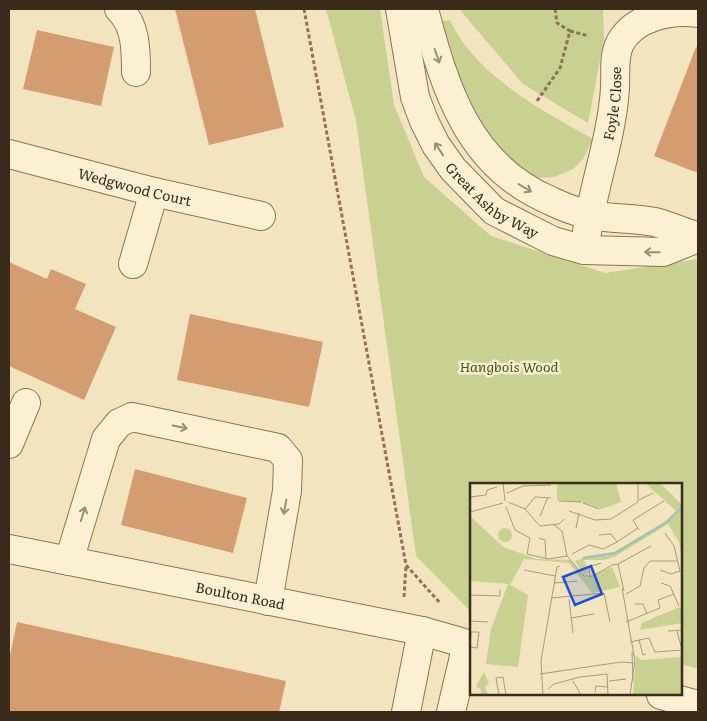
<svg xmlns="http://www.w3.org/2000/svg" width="707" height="721" font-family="Literata,serif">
<rect width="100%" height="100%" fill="#f2e4bf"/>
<g fill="#c8d192">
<path d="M326,9H380L394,105L424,177L491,236L605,273L698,259V669L681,664V485H471V612L416,556L356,121Z"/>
<path d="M459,9H603L604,39L588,123L523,84Z"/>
<path d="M450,20C476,76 541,110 593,139L583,159L573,169L554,177L537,178L520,175L481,139L434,23Z"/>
</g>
<g fill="#d49c71">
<path d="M175,9H255L284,127L209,145Z"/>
<path d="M37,30L114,47L101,106L23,89Z"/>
<path d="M696,47L698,48V173L654,156Z"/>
<path d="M9,262L47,279L51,269L86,284L75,309L116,327L84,400L9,366Z"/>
<path d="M190,314L323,342L309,407L177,380Z"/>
<path d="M135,469L247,498L233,553L121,525Z"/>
<path d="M17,622L286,681L279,712H9V660Z"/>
</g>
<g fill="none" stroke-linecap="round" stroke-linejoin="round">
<defs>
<g id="minor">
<path d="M119,9C136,25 136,50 136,72"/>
<path id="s1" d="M400,9L415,97L424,121L436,145L453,169L494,211L553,241L584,250L663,252L698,238"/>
<path d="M424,9C445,89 468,166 551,201C563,207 577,212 590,215C611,219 634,218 655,222C669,226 684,232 698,237"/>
<path id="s2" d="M9,154L154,192L261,216"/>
<path id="s3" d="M587,232C594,183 612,137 615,88C616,73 613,57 620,43C634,17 671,9 698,13"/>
<path d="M133,264L154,192"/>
<path d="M9,444L26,403"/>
<path id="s4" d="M9,549L422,631L471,645"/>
<path d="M69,561L106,439L119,423L132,417L278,448L288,460L287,491L268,601"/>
<path d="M661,695L698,705"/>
<path d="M406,712L422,631"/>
<path d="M451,712L467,644"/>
</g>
</defs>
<use href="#minor" stroke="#8c7455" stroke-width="30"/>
<g stroke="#8c7455" stroke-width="3" stroke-dasharray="4 2.5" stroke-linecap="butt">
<path d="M304,9L406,565L440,603"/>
<path d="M570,31L589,36"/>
<path d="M537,101L560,68L570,31L557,23L555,9"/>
<path d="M404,597L406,566"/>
</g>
<use href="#minor" stroke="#fcf0d3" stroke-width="28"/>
</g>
<defs><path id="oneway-shaft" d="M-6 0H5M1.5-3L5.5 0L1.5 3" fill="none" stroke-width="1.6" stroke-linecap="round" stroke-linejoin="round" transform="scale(1.25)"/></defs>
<g stroke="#9b8e77">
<use href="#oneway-shaft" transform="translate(437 56) rotate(71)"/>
<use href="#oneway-shaft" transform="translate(439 149) rotate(-123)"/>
<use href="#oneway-shaft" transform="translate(525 188) rotate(31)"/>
<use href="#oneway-shaft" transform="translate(652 252) rotate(-179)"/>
<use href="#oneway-shaft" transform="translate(180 427) rotate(12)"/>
<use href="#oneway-shaft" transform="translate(285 507) rotate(100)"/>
<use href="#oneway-shaft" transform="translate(83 514) rotate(-73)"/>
</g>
<g text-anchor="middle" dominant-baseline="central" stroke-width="5" stroke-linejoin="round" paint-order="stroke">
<g font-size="14" fill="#3a2b1b" stroke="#f9edcf">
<text stroke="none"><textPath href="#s3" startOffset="131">Foyle Close</textPath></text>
<text stroke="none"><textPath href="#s2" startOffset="130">Wedgwood Court</textPath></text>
<text stroke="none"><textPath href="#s1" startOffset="222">Great Ashby Way</textPath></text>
<text stroke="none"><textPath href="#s4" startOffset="236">Boulton Road</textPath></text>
</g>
<g font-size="14" font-style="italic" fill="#495920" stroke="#f9edcf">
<text x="509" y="366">Hangbois Wood</text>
</g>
</g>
<g transform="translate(470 483)">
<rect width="212" height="212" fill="#f2e4bf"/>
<path d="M87,0H146L151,19L132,26L111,19L87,17ZM175,0H190L211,21L212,76L209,59L198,41L146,73L134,77H114L119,90L114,92L105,78L122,72L138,73L196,38L206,28ZM0,33L33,64L67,76L100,77L116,95L142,84L150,104L122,110L99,80L54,76L40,102L58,112L48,184L16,181L21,146L38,101L0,98ZM28 52a7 7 0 1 1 14 0a7 7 0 1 1-14 0ZM209,124L212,128V140L170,147L172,140ZM166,172L171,177L212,174V212H163ZM14,189L19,200L15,204L18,212H10L11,207L6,203Z" fill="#c8d192"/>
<path fill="none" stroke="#a2c3ba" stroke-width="2.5" d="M113,75L145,70L197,39L213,23"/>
<path fill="none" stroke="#a89a7d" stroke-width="1" d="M33,0L35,18M37,10L53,3L81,2M0,14L16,12L17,7L27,4M169,17L183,10M89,18L111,19M38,19L55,26L70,43L89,41L94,36M113,20L129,26M36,24L45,47L60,55L57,71L78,76L97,73M55,26L65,14L81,15M99,28L125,37L141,36L168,19V0M0,29L33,20M70,33L78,14M84,42L92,48L97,73L114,93H123L144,81M106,45L109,30M169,47L163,37L194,18M69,55L75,57L76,76M147,59L168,45M102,71L119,62L133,66L147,59L141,51L129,52M148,81L181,63M144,82L148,81L154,108M54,87L85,93M190,87L201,91L210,88L204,63L195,50M120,94L119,84L131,80M84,100L107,98M191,100L200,103L209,123M152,105L165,178L160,212M156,111L170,103L174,85L180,78H207M0,112L30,113V106M81,115L134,110L140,139M99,116L103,150M165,121H173L177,131M101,135L124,131M0,138L18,139M156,139L190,125L188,117L204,111M198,148L213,147M207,148L212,167M169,157L173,172L176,171M160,159L179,155L185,169L213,167M0,163L1,149H9L7,165L0,164M162,169L163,198M70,191L151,179L165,180M137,191L138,212M103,198L111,212M139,198L156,196M78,206L84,201L110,194L137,191M125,209L126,203L138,204M29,212L26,195L33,194L36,212M73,212L71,178L87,84L90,83"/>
<path fill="#1d4ed8" fill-opacity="0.15" stroke="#1d4ed8" stroke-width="2.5" d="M121,83L132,111L105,122L93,94Z"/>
<rect width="212" height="212" fill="none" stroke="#3a2b1b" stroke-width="2.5"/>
</g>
<rect width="707" height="721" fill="none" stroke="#3a2b1b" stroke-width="20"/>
</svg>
